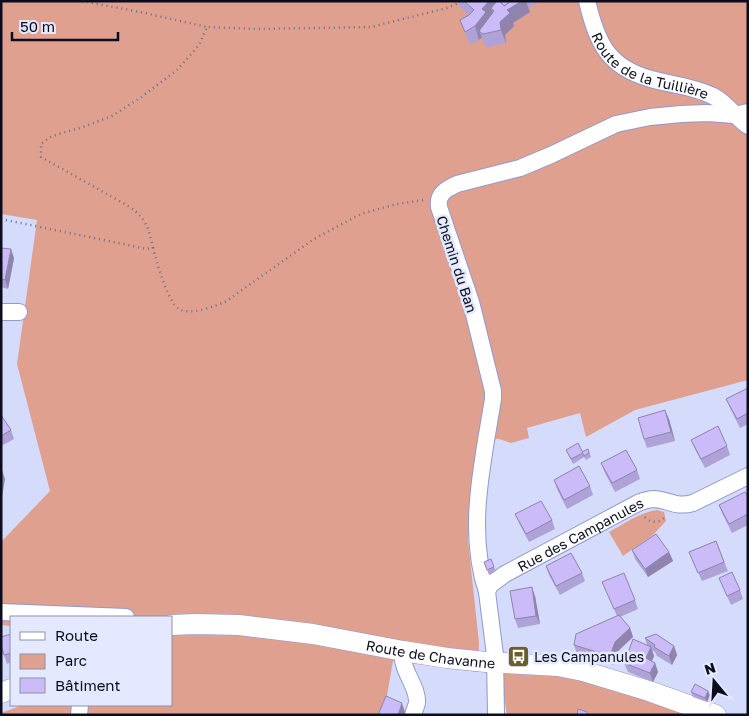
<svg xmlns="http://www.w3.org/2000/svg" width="749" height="716" font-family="'Golos Text',sans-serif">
<rect width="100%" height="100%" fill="#d4dbfb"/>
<g fill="#dfa090">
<path d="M1,1H748V380L635,410L586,437L580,413L527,428L529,438L511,443L499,439L480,440L468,540L479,643L478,672L393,661L386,701L381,715H1V713L23,705H171V617H11V626L1,625V542L50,491L17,364L37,220L1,214Z"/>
<path d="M657,510L664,512L666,521L653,535L623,556L609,532C624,524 640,512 657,510Z"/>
<path d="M500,673L584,677L694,715H507Z"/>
</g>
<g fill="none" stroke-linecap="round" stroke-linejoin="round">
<defs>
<g id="minor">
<path id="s1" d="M587,1C597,42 607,67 651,79C672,85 693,86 713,96C727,103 735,117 748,126"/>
<path d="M1,312H19"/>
<path d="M487,592C466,530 483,462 493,399V391L471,302L439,207C437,194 446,189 457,184L520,168L551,155L616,124L650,117L681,114L707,113L735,115L748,112"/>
<path d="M1,612L126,617"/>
<path d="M403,651C403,656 402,660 404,664C407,677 418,689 417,703C416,707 414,711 413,715"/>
<path d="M79,715L80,705"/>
<path id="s2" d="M496,715L495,655L487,592L490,585L505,574L638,503C643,501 648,499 654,499C669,500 676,508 693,503L748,476"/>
</g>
<g id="major">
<path id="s3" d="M171,625L196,624L239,625L313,634L403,651L447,658L486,662L558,666L583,671L649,691L716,715"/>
<path d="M1,693L11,689"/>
</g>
</defs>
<use href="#minor" stroke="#909acd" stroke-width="18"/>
<use href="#major" stroke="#909acd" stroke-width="21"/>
<g stroke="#6d718a" stroke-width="2.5" stroke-dasharray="1 4" stroke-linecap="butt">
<path d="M82,1L140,12L207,27"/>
<path d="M1,219L133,246L146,249L153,248C157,262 167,301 179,309C191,316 214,306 225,302L314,239L355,217L364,213L397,204L424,200"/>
<path d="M153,248C148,227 147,220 130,207L41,157V144L52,136L83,127L112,116L140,98L177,70L199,45L207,27L256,29L371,27L447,8L463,1"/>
<path d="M645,517C651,524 660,523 666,516"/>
</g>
<use href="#minor" stroke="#fff" stroke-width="16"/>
<use href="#major" stroke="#fff" stroke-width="20"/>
</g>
<g fill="#afa2d6">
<path d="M458,1H539V2L528,8L530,12L513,23L514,26L505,35L506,43L488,47L484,44L482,37L479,40L470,45L460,20L469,15L460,7Z"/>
<path d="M1,248L14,258L8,289L1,287Z"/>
<path d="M748,388V424L740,428L730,408L726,399Z"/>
<path d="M1,415L11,430L14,439L1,446Z"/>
<path d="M669,419L675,441L647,448L644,439Z"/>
<path d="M691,440L727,446L730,455L705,468L695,449Z"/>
<path d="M588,449L591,457L586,460L584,457L573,464L566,450L582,453Z"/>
<path d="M601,463L637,470L640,479L615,492L604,471Z"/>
<path d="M554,480L590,486L593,495L567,509L557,489Z"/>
<path d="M748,497V525L732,533L722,513L719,505Z"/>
<path d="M515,514L552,520L555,529L529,542L519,523Z"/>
<path d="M716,541L728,571L702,581L689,552Z"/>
<path d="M632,550L669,552L673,561L648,577L635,559Z"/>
<path d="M484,562L494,567L496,571L489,575Z"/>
<path d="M546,566L582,573L585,581L560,595L549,575Z"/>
<path d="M719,578L740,590L743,599L731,605Z"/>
<path d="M602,582L635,600L638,609L620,617L630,628L633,637L618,651L614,665L577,654L574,645L617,616Z"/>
<path d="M535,596L540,624L518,628L515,619Z"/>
<path d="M11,634V662L7,664L4,655Z"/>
<path d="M645,638L674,646L677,655L672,665L657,656L655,652L652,650L654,656L652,661L655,663L658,672L653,682L628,672L624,663L647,645Z"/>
<path d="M691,692L710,695L707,702L693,697Z"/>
</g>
<g fill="#8e84ae">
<path d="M489,1H497L494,11L491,8L494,14L479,31L482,37L479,40L475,26L482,9Z"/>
<path d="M522,1H526L530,12L513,23L514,26L505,35L506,43L501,30L500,22L505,10Z"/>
<path d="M11,249L14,258L8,289L5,280Z"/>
<path d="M665,410L669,419L675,441L671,432Z"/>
<path d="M2,470L5,479L1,503V473Z"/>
<path d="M669,552L673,561L648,577L645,569Z"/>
<path d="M532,587L535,596L540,624L536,616Z"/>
<path d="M630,628L633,637L618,651L614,665L610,656L615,642Z"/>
<path d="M674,646L677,655L672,665L669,656Z"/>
<path d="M651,647L654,656L649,667L646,658Z"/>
<path d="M655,663L658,672L653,682L650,673Z"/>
<path d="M708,691L710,695L707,702L705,698Z"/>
<path d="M402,703L405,712L404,715H398Z"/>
</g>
<g fill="#cbbcf9" stroke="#8e84ae">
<path d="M464,1H489L482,9L486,12L475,26L465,32L460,20L469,15L474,10Z"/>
<path d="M497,1H500L504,6L511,1H522L507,10L510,13L500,22L501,30L483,34L479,31L494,11L491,8Z"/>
<path d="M500,1H511L504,6Z"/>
<path d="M1,248L11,249L5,280L1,279Z"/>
<path d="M748,388V413L737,419L726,399Z"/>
<path d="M665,410L671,432L644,439L638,418Z"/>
<path d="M1,415L11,430L1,436Z"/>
<path d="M718,426L727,446L701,459L691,440Z"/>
<path d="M578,443L583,453L571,459L566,450Z"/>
<path d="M588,449L589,453L584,456L582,452Z"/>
<path d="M626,450L637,470L612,483L601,463Z"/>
<path d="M579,466L590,486L564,500L554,480Z"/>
<path d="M745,492L748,497V514L729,524L719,505Z"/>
<path d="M541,501L552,520L526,534L515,514Z"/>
<path d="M656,534L669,552L645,569L632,550Z"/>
<path d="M716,541L724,562L698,573L689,552Z"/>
<path d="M571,553L582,573L556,586L546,566Z"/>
<path d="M491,559L494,567L487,570L484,562Z"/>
<path d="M732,572L740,590L727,596L719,578Z"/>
<path d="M624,573L635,600L614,609L602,582Z"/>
<path d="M532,587L536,616L515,619L510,591Z"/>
<path d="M619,615L630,628L615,642L610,656L574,645L576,634Z"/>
<path d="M11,634V653L4,655L1,645V637Z"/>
<path d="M656,634L674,646L669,656L654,647L655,645L645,638Z"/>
<path d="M633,639L651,647L646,658L655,663L650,673L624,663Z"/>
<path d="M695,684L708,691L705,698L691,692Z"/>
<path d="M386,696L402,703L398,715H378Z"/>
<path d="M578,709L587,712V715H577Z"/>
</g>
<defs>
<symbol id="bus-square" viewBox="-11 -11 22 22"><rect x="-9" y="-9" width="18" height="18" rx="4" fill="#6b5e2b" stroke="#e4e9ff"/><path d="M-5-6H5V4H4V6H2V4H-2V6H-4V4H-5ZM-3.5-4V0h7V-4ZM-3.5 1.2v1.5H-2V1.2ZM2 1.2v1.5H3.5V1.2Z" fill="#fff"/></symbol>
</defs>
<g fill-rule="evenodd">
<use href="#bus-square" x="506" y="644" width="25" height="25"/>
</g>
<g text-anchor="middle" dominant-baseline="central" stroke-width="5" stroke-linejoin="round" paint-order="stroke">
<g font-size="14" fill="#0b0d1f" stroke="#e4e9ff">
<text stroke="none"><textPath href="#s1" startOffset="100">Route de la Tuillière</textPath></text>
<text transform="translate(457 264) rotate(72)">Chemin du Ban</text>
<text stroke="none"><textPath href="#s2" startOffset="235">Rue des Campanules</textPath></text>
<text stroke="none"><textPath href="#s3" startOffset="262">Route de Chavanne</textPath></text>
</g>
<g font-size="14" fill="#0b0d1f" stroke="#e4e9ff" text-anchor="start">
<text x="534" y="656">Les Campanules</text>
</g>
</g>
<rect width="749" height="716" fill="none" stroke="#0b0d1f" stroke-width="5"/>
<rect x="10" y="616" width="162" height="90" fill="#e4e9ff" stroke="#8d91a5"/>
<rect x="20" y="632" width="25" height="8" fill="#ffffff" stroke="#8d91a5"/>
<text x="55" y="641" font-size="15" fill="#0b0d1f">Route</text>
<rect x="20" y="654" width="25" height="15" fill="#dfa090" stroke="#8d91a5"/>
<text x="55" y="666" font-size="15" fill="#0b0d1f">Parc</text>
<rect x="20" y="678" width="25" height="15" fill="#cbbcf9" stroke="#8d91a5"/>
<text x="55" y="691" font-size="15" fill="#0b0d1f">Bâtiment</text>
<g transform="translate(714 681) rotate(342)" stroke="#e4e9ff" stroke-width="4" paint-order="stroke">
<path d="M0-4L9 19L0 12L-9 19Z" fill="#0b0d1f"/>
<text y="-8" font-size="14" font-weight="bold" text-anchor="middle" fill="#0b0d1f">N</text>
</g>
<path d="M12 32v8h106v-8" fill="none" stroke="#0b0d1f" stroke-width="2.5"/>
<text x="20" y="32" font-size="15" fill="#0b0d1f" stroke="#e4e9ff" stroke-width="4" paint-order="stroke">50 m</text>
</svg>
